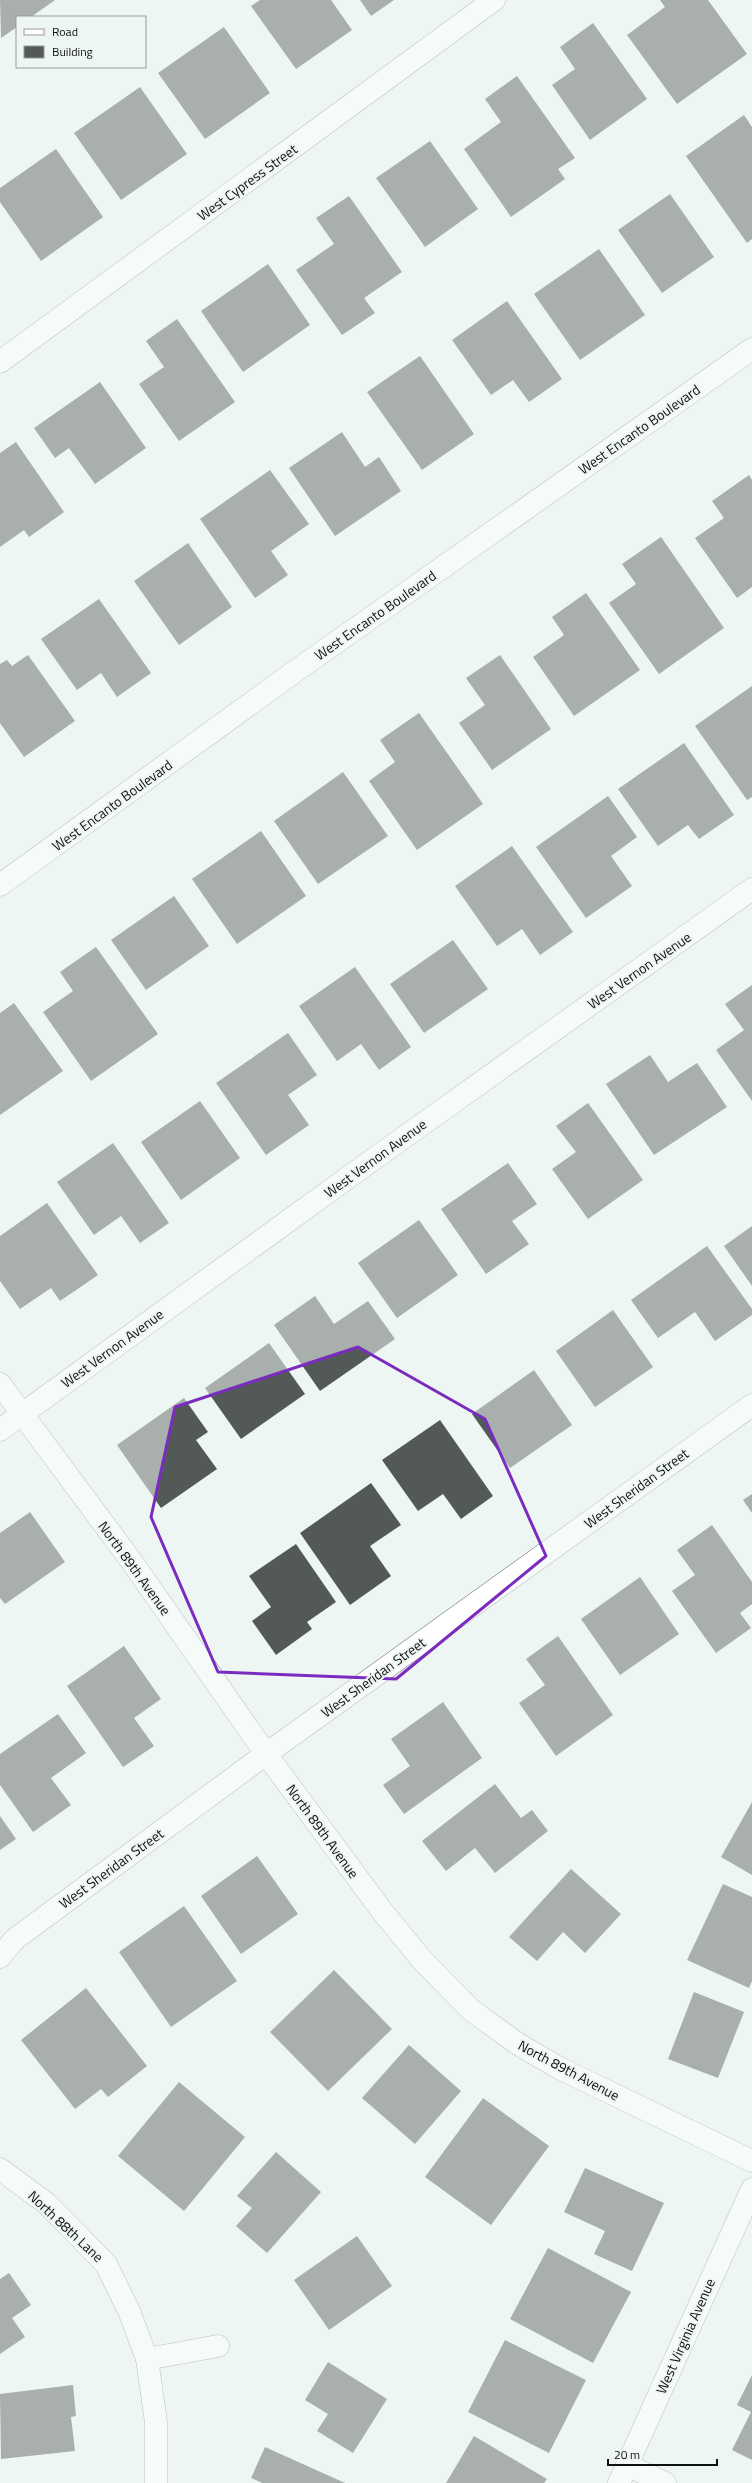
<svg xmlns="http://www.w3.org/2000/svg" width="752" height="2483" font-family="'Titillium Web',sans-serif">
<rect width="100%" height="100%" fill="#eef6f3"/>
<g fill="#535957">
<path d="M0,0H55L31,17H17V27L1,38Z"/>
<path d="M260,0H331L352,30L296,69L251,6Z"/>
<path d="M360,0H394L371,16Z"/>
<path d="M660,0H708L747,54L677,104L627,35L665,7Z"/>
<path d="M593,23L647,99L590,140L552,85L575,69L560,47Z"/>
<path d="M224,27L270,93L205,139L158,73Z"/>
<path d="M517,76L575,158L558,169L565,179L511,217L464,149L501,122L485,99Z"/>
<path d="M140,87L187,154L121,200L74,133Z"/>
<path d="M744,115L752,127V239L747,243L686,156Z"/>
<path d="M430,141L478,209L425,247L376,178Z"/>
<path d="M56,149L103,217L41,261L0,202V188Z"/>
<path d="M670,194L714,257L662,293L618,230Z"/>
<path d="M349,196L402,272L364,298L375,313L342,335L296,270L334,244L316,218Z"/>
<path d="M599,249L645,315L580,360L534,294Z"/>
<path d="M268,264L310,325L243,372L201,311Z"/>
<path d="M507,301L562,379L529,402L513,380L491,395L452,340Z"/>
<path d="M177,319L235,402L179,441L139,384L164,367L146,341Z"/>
<path d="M420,356L474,434L422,470L367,392Z"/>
<path d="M100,382L146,448L95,484L69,448L55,458L34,428Z"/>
<path d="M342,432L365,467L379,457L401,491L335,536L289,468Z"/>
<path d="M16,442L64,512L29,537L24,530L0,547V453Z"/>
<path d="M270,470L309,524L271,551L288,575L255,598L200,519Z"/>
<path d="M749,475L752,480V587L737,598L695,538L724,518L712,501Z"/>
<path d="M661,537L724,628L659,674L609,603L636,584L622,564Z"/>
<path d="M188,543L232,607L179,645L134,581Z"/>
<path d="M586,593L640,670L574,716L533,657L564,635L552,617Z"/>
<path d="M99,599L151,673L117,697L101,673L77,690L41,639Z"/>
<path d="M28,655L75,721L24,757L0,723V664L7,660L12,666Z"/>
<path d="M500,655L551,729L492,770L459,723L485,705L466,678Z"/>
<path d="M752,686V797L747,800L695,726Z"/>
<path d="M419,713L483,804L417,850L369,781L395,762L380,740Z"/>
<path d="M684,743L734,815L699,839L688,825L658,846L618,789Z"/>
<path d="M343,772L388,836L318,884L274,821Z"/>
<path d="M608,796L637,837L611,856L632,886L586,918L536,847Z"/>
<path d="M261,831L306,896L237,944L192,879Z"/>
<path d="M512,846L573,932L540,955L522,929L497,946L455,886Z"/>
<path d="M174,896L209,946L146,990L111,940Z"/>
<path d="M453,940L488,989L424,1033L390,984Z"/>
<path d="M96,947L158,1034L91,1081L43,1012L73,991L60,972Z"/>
<path d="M355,967L411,1047L379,1070L361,1044L337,1061L299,1006Z"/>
<path d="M752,985V1101L716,1050L744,1030L725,1004Z"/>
<path d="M14,1003L63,1071L0,1115V1013Z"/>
<path d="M288,1033L317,1075L288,1095L309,1125L266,1155L216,1083Z"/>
<path d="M650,1055L668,1082L697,1063L727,1107L654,1155L606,1084Z"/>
<path d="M200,1101L240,1158L181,1200L141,1142Z"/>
<path d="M588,1103L643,1180L588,1219L552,1169L576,1152L556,1126Z"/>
<path d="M113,1143L169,1223L140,1243L121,1216L94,1235L57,1182Z"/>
<path d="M508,1163L537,1204L512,1221L529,1244L486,1274L441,1209Z"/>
<path d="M47,1203L98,1275L60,1301L51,1288L20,1309L0,1281V1236Z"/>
<path d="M419,1220L458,1275L397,1318L358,1263Z"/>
<path d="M752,1226V1286L724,1246Z"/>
<path d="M707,1246L752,1309V1315L715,1341L695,1312L658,1338L631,1300Z"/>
<path d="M315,1296L334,1324L368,1301L395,1339L320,1391L274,1325Z"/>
<path d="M613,1310L653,1367L595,1407L556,1351Z"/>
<path d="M269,1343L305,1394L241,1439L205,1388Z"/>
<path d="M534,1370L572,1425L510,1468L472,1414Z"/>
<path d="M184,1398L208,1432L196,1440L217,1469L161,1508L117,1445Z"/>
<path d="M440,1420L493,1496L461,1519L443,1494L418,1511L382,1460Z"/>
<path d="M371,1483L401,1525L370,1546L391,1576L350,1605L300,1533Z"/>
<path d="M752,1494V1513L743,1500Z"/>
<path d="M30,1512L65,1562L5,1604L0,1598V1533Z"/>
<path d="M712,1525L752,1582V1604L740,1613L751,1628L716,1653L672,1591L695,1575L677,1550Z"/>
<path d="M296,1544L336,1602L307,1622L312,1629L276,1655L252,1621L271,1607L249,1576Z"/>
<path d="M640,1577L679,1634L620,1675L581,1619Z"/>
<path d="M558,1636L613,1715L556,1756L519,1703L545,1685L526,1659Z"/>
<path d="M124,1646L161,1699L134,1718L154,1746L123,1767L67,1686Z"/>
<path d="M443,1702L482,1758L404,1814L383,1785L410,1766L391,1739Z"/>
<path d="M58,1714L86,1753L51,1778L71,1805L33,1832L0,1785V1754Z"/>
<path d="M495,1784L521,1818L532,1810L548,1831L495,1873L475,1848L446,1871L422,1841Z"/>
<path d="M752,1802V1875L721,1857Z"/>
<path d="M0,1816L16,1839L0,1850Z"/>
<path d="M257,1856L298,1914L241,1954L201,1896Z"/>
<path d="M571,1869L621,1914L585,1953L563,1932L537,1961L509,1937Z"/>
<path d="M723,1884L752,1897V1981L749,1988L687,1960Z"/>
<path d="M184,1906L237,1981L171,2027L119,1952Z"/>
<path d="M334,1970L392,2029L328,2091L270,2032Z"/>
<path d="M86,1988L147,2066L108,2097L101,2089L75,2109L21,2040Z"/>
<path d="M694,1992L744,2012L718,2078L668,2059Z"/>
<path d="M409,2045L461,2091L415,2144L362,2098Z"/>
<path d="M179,2082L245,2137L184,2211L118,2156Z"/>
<path d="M483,2098L549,2146L491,2225L425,2177Z"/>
<path d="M276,2152L321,2192L267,2253L236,2226L252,2208L237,2196Z"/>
<path d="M585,2168L664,2203L632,2271L594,2254L605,2231L564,2212Z"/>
<path d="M357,2236L392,2286L329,2330L294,2280Z"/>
<path d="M548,2248L631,2292L593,2363L510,2319Z"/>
<path d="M9,2273L31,2305L12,2318L25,2337L0,2354V2279Z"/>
<path d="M505,2340L586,2380L549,2453L468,2412Z"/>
<path d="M328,2362L387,2399L353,2453L317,2431L328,2414L305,2400Z"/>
<path d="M752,2375V2460L732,2450L751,2412L737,2405Z"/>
<path d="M73,2385L76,2416L71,2417L75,2451L1,2459L0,2394Z"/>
<path d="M474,2436L547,2479L544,2483H446Z"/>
<path d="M265,2447L345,2483H262L251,2478Z"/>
</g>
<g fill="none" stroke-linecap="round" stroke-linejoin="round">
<defs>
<g id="street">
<path d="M0,362L494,0"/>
<path d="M0,1384L132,1562L266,1754L382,1911L422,1960L471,2010L518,2044L559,2068L752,2161"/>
<path d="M0,1430L375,1158L752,889"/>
<path d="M0,1957L15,1939L266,1754L752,1405"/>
<path d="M0,2169L46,2203L106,2264L129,2311L147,2359L156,2422V2483"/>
<path d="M147,2359L218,2346"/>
<path d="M627,2465L665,2483"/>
<path d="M619,2483L752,2189"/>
</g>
<path id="secondary" d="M0,885L297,670L752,349"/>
</defs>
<use href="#street" stroke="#7c8380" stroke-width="23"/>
<use href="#secondary" stroke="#7c8380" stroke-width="23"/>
<use href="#street" stroke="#fff" stroke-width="22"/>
<use href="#secondary" stroke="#fff" stroke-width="22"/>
</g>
<path d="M0 0H752V2483H0ZM358,1347L485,1419L546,1556L396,1679L218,1672L151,1517L175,1407Z" fill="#eef6f3" fill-opacity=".55" fill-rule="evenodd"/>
<path fill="none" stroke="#7b2cbf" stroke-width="3" stroke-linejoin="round" d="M358,1347L485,1419L546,1556L396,1679L218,1672L151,1517L175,1407Z"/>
<g text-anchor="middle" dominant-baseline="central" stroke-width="4" stroke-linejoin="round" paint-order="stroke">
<g font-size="14" fill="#0f1211" stroke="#eef6f3">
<text transform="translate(247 182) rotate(-36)">West Cypress Street</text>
<text transform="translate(639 429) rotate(-35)">West Encanto Boulevard</text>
<text transform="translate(375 615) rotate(-35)">West Encanto Boulevard</text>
<text transform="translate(112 805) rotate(-36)">West Encanto Boulevard</text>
<text transform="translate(639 970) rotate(-35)">West Vernon Avenue</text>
<text transform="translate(375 1158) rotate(-36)">West Vernon Avenue</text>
<text transform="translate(112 1348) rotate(-36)">West Vernon Avenue</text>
<text transform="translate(636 1488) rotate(-36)">West Sheridan Street</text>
<text transform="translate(135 1568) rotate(54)">North 89th Avenue</text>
<text transform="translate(373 1677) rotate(-36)">West Sheridan Street</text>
<text transform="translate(323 1831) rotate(54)">North 89th Avenue</text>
<text transform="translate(111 1868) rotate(-36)">West Sheridan Street</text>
<text transform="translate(569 2070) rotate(28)">North 89th Avenue</text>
<text transform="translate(66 2226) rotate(43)">North 88th Lane</text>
<text transform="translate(685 2336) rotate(-66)">West Virginia Avenue</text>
</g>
</g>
<rect x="16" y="16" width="130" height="52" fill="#eef6f3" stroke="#959b99"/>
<rect x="24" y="29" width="20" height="6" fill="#ffffff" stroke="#959b99"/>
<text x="52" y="36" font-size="12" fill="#0f1211">Road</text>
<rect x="24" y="46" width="20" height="12" fill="#535957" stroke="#959b99"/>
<text x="52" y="56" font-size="12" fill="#0f1211">Building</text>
<path d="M608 2459v6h109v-6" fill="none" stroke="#0f1211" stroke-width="2"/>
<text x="614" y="2459" font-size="12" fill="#0f1211" stroke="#eef6f3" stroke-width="3" paint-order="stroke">20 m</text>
</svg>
